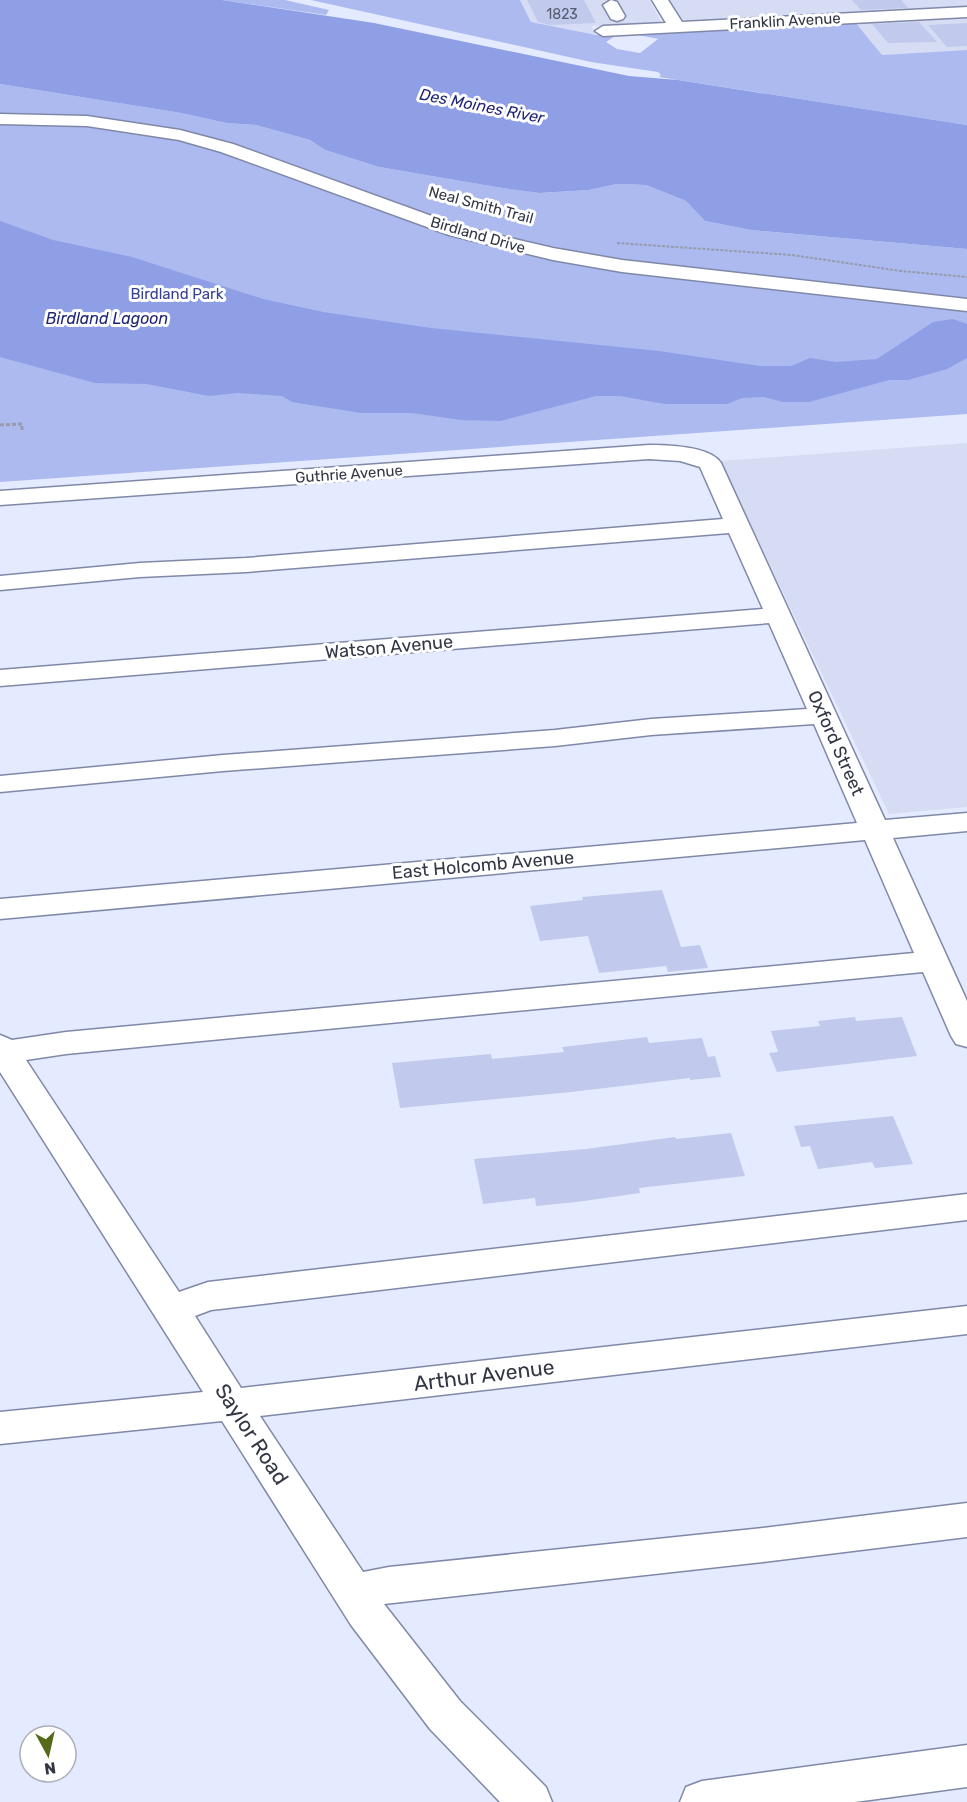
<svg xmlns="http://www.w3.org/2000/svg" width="967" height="1802" font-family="Rubik,sans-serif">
<rect width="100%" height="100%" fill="#e4eaff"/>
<g fill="#d5dcf4">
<path d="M520,0H649L661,21L658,24L591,26L596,35L531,22Z"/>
<path d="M669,0H967V9L696,23L681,19Z"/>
<path d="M967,16V50L882,55L855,22Z"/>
<path d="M967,443V807L889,814L720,461Z"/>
</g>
<g fill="#acbaef">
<path d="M222,0H285L329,10L326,15Z"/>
<path d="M311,0H520L531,22L596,35L629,34V35L615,36L606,42L617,49L640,53L658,39L639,35L642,32L855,22L882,55L967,50V125L659,77L661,75L658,72L591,62Z"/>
<path d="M0,84L181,113L226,123L256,125L310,140L325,150L379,167L496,187L541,193L589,190L617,184L646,185L686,201L705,221L751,230L967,249V414L0,482Z"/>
</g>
<g fill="#8e9fe6">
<path d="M0,0H222L374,23L629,76L678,80L967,125V249L751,230L705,221L686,201L646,185L617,184L589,190L540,193L496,187L379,167L325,150L310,140L256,125L226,123L181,113L0,84Z"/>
<path d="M0,221L53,240L132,257L263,299L323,312L431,328L659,351L760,366H791L810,358L836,362L877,359L933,322L953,319L967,324V358L947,369L908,380H889L809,402H783L764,397L742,398L727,404H665L620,396H596L500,421L461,420L412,413H361L292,402L282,396L238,393L209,396L147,384L95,383L0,357Z"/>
</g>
<g fill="#c1caec">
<path d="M527,0H584L596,23L549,25L538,22Z"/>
<path d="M852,0H901L908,8L861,10Z"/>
<path d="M919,22L937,42L888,43L872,24Z"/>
<path d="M967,23V46L947,47L928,25Z"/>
<path d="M662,890L681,947L700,945L708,968L668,972L666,966L599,973L588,936L540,941L530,906L583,900L582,897Z"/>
<path d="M855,1017L856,1021L902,1017L917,1056L777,1072L769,1053L778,1052L771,1031L820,1026L818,1021Z"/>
<path d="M647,1037L649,1043L702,1038L708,1057L715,1056L721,1077L690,1080V1078L571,1092L400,1108L392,1063L491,1054L492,1059L564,1052L562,1047Z"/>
<path d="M893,1116L913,1164L875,1168L872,1162L818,1169L810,1146L801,1147L794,1126Z"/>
<path d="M731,1133L745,1176L639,1188L640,1193L577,1202L536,1206L535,1198L483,1204L474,1159L586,1149L675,1137L676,1139Z"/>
</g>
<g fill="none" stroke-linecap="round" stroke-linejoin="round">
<defs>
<g id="minor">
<path d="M611,0L617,2L625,16L623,19L617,21L611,19L603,5Z"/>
<path d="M652,0H668L682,22L967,7V17L603,36L595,31L603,26L666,23Z"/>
<path d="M0,114L87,116L180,130L233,144L462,227L553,248L622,260L967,299V311L622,272L553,260L449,235L221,152L179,140L87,126L0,124Z"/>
<path d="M649,445C668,445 710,446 721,463L885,820L967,813V831L893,838L967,1001V1047L956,1044L951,1036L923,972L66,1054L26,1060L179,1292L208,1282L967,1194V1220L211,1310L195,1316L241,1388L967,1306V1334L260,1416L363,1572L389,1567L763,1528L967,1503V1537L763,1562L384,1604L460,1701L546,1787L552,1802H500L430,1729L351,1625L222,1421L0,1444V1412L203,1392L0,1072V1035L12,1040L66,1032L914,953L865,840L0,919V899L857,823L814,724L651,735L555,746L223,771L0,792V776L223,755L555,730L651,719L807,709L769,623L0,686V670L763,609L729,533L246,572L140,577L0,590V576L140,563L246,558L723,519L700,467L680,461L649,459L0,505V491Z"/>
<path d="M967,1745V1787L855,1802H680L686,1787L702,1781Z"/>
</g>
</defs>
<use href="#minor" stroke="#7f88a7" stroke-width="3"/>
<path stroke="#979bad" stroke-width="2" stroke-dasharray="3 1.5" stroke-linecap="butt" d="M617,243L792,255L901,271L967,277"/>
<path stroke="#979bad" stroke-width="3" stroke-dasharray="4 2" stroke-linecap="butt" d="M0,425L22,424V430"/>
<use href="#minor" fill="#fff" fill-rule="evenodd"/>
</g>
<g text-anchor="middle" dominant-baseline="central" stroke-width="6" stroke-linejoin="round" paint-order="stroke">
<g font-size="14" fill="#565b6e">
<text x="562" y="14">1823</text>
</g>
<g font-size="15" fill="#333644" stroke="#fff">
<text transform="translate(785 21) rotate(-3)">Franklin Avenue</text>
<text transform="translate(481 205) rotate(15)">Neal Smith Trail</text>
<text transform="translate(478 235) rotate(16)">Birdland Drive</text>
<text transform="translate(349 474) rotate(-4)">Guthrie Avenue</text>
</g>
<g font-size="15" fill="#354093" stroke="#fff">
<text x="177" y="294">Birdland Park</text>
</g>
<g font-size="16" font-style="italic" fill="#212577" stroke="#fff">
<text transform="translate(482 106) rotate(11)">Des Moines River</text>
<text x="107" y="318">Birdland Lagoon</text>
</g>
<g font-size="18" fill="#333644" stroke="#fff">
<text transform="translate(389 647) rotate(-5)">Watson Avenue</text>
<text transform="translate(836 743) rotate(66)">Oxford Street</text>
<text transform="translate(483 865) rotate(-5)">East Holcomb Avenue</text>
</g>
<g font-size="21" fill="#333644" stroke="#fff">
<text transform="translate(484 1375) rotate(-7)">Arthur Avenue</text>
<text transform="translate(252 1434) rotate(57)">Saylor Road</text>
</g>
</g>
<g transform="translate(48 1754) rotate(172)"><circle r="28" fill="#ffffff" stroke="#adafb4" stroke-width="1.5"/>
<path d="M0-4.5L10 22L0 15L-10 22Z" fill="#566b1a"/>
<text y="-9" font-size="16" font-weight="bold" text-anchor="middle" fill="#333644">N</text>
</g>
</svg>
